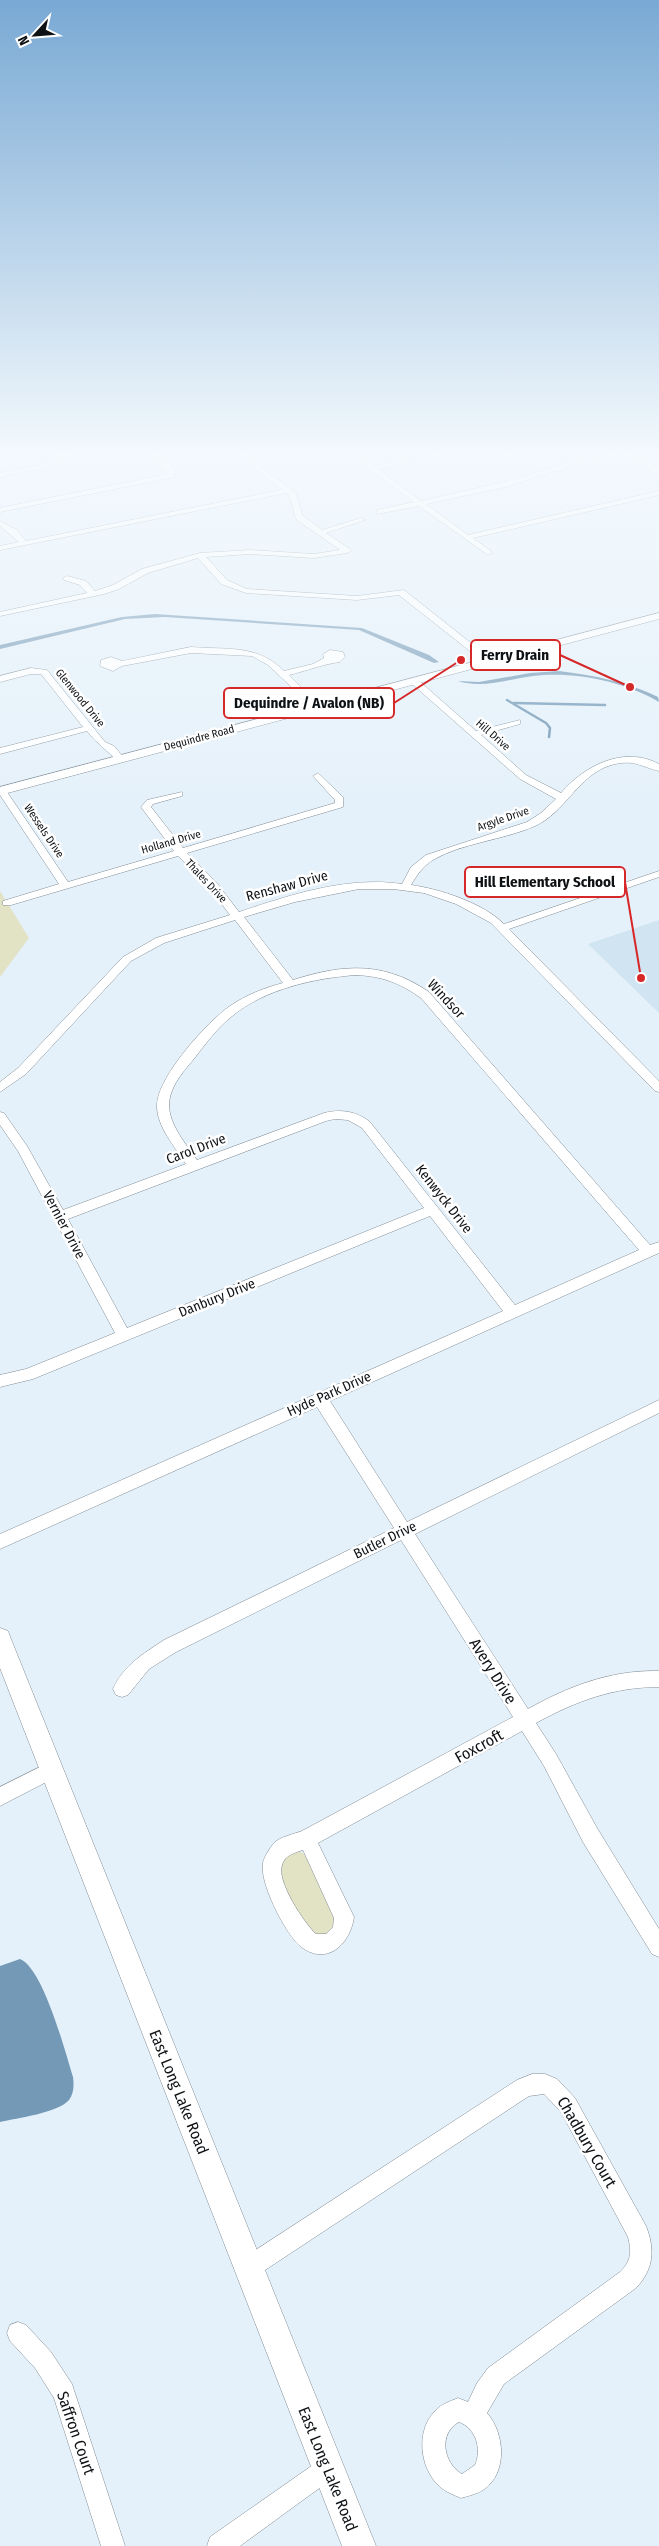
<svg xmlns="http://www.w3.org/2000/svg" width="659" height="2546" font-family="'Fira Sans Condensed',sans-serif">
<rect width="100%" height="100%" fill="#e5f1fa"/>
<path fill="#d1e4f2" d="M659,920V1013L588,944Z"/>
<g fill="#e2e3c5">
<path d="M0,891L29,938L0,977Z"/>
<path d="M299,1851L306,1855L336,1921L331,1931L320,1937L303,1927L279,1874L282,1857Z"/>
</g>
<g fill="#7499b6">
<path d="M155,614L362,628L429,655L439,662L434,663L359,630L165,617L125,619L0,649V645L122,617Z"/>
<path d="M559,671C593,675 628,682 658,697L659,702C624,681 573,671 533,676C508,679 483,689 458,681L479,682L530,673Z"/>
<path d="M20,1959C43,1968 65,2051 73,2077C74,2085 74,2093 69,2100C58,2113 17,2118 0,2122V1966Z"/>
</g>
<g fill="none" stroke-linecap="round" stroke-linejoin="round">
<g stroke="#7499b6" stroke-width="2.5">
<path d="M507,700L546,723L550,728L549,737"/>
<path d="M514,703L605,705"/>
</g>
<defs>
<g id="street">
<path d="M57,451H64L70,458L64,464L0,477V473L60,461L63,458Z"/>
<path d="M145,451H152L175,469V477L0,512V508L168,474Z"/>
<path d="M233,451H240L296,493L302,515L322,530L361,518L365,520L326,533L350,549L351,551L347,553L314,558L250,554L206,557L227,580L247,589L357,596L404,590L491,659V663H485L399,595L357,600L246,593L221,584L198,558L148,573L119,589L104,594L0,616V612L87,593L80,585L64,580L63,578L67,576L86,581L95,591L113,585L142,569L200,553L250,550L314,554L340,550L297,520C291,511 295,500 286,493L0,550V546L19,542L0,526V521L17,530L26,541L282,490Z"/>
<path d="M346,451H353L374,466L450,451H462L378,469L421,501L504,482L578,460L621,451H632L659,469V474H656L625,454L581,463L509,486L426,504L468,535L659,491V495L473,538L491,551L492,553L488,555L419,506L377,514V510L414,502Z"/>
<path d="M191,647C227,650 257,644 284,671L313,664L324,658L323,654L330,650L343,652L345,657L340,662C323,664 306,671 289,675L321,707L316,710L268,665L252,656L191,653L122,666L113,671L100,666L101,660L111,657L122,661Z"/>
<path d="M31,668L47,670L105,742L114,746L125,759L123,761H117C107,750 96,743 87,731L0,754V748L83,727L41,674H31L0,682V676Z"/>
<path d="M411,679H417L476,731L520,720V724L481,735L526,775L561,793C584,766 624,745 659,764V771C639,766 634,759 611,765C577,776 566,812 535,826C504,840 461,843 433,860C423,866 417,875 411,885C440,889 483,903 504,924L659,871V877L509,929L659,1081V1092L655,1091L491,923L456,904L424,893L393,889H359L295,902L244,917L293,980C343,964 384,961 429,992L650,1245L659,1242V1253L330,1401L407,1522L659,1400V1413L415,1534L528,1709C569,1686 611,1670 659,1671V1687C614,1687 576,1701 536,1723L556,1754L597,1828L659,1929V1957L652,1954L583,1842L544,1766L522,1731L318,1843L354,1917C350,1945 326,1967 300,1946C285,1933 259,1882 263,1863C264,1857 270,1848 274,1843C280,1837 294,1834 302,1831L513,1717L401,1540L176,1652L149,1669L128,1695L122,1697L116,1695L113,1689C123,1666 144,1653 164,1640L394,1528L317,1407L0,1549V1534L503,1311L430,1216L33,1379L0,1387V1375L26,1369L115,1333L18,1151L0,1125V1112L4,1113L27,1146L63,1210L186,1164C175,1147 157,1127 157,1106C156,1078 208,1021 230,1006C246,995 264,988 283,983L235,920L164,943L131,961L26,1074L0,1092V1082L18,1068L123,957L156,938L230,915L208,886L178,856L11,905H3V901L59,884L0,795V789H5L68,882L174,851L141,807L147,800L182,792V796L153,804L151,807L183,848L335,803V800L313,776L318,773L343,797V807L187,853L216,882L239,912C290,895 347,876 402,884L411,867L426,855L527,822L541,813L556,799L520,779L411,683ZM356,975C382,976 400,983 421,998L639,1250L515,1305L370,1122C356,1111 341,1109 324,1113L197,1160C186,1144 170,1126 169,1106C169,1088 182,1073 193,1060C205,1045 216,1029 231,1017C264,989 315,978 356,975ZM335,1119L348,1120L362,1128L424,1208L127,1328L68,1219L326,1121ZM303,1850L334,1918L333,1927L326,1934H316C304,1923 276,1881 282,1865C285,1855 294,1853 303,1850Z"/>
<path d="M52,1761L58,1764L61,1770L58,1776L0,1806V1787Z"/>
<path d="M532,2074H545L557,2079L575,2098L646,2226C655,2249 654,2269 636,2288L504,2384L487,2413C505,2433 508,2474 483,2490C477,2494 468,2496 461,2498C454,2495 446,2492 440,2487C419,2468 415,2429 437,2409C442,2404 451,2401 458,2398L468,2402L477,2383L488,2368L620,2272C631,2261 632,2253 628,2237L561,2112L544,2094L529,2096L256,2276L248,2279L240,2276L237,2268L240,2260L517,2080ZM459,2422C476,2428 482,2449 475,2465L462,2474C443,2463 438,2433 459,2422Z"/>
<path d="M18,2322L26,2325L51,2352L72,2384L125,2546H101L54,2398L35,2368L10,2341L7,2333L10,2325Z"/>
<path d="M328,2456L336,2460L340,2468L336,2476L240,2546H207L210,2537L320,2460Z"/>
</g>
<g id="secondary">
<path d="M659,613V619L0,795V787Z"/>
<path d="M0,1628L8,1631L11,1639L376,2546H342L0,1668Z"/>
</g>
</defs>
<use href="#street" stroke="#818c94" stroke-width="1"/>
<use href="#secondary" stroke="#818c94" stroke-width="1"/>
<use href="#street" fill="#fff" fill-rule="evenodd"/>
<use href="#secondary" fill="#fff" fill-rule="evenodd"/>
</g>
<linearGradient id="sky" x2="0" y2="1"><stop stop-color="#79a9d4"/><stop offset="0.56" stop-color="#f3f9fd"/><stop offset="1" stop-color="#f3f9fd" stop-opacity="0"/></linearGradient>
<rect width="659" height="807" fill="url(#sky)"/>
<g text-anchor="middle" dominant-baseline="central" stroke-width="5" stroke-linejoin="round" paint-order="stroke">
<g font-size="11" fill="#0e1215" stroke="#fff">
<text transform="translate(80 698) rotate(51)">Glenwood Drive</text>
<text transform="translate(493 735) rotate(41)">Hill Drive</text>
<text transform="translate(199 738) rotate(-15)">Dequindre Road</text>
<text transform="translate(503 819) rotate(-19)">Argyle Drive</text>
<text transform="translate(44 831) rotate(56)">Wessels Drive</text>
<text transform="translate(171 842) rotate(-16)">Holland Drive</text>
<text transform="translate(206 881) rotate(47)">Thales Drive</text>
</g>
<g font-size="14" fill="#0e1215" stroke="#fff">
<text transform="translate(287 886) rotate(-15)">Renshaw Drive</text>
<text transform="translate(446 999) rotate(47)">Windsor</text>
<text transform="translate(196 1149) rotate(-21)">Carol Drive</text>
<text transform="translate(444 1199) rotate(52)">Kenwyck Drive</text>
<text transform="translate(64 1225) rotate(62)">Vernier Drive</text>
<text transform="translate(217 1298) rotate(-22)">Danbury Drive</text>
<text transform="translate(329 1394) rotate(-24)">Hyde Park Drive</text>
<text transform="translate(385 1540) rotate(-26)">Butler Drive</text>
</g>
<g font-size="16" fill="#0e1215" stroke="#fff">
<text transform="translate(493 1671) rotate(58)">Avery Drive</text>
<text transform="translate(479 1746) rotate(-29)">Foxcroft</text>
<text transform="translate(179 2092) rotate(68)">East Long Lake Road</text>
<text transform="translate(587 2142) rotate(60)">Chadbury Court</text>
<text transform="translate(76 2433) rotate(71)">Saffron Court</text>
<text transform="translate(328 2469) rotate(68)">East Long Lake Road</text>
</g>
</g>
<path fill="none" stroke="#d62828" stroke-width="2" d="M630 687L560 655M461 660L394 703M641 978L625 882"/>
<g fill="#d62828" stroke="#fff" stroke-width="2">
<circle cx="630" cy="687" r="5"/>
<circle cx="461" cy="660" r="5"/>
<circle cx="641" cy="978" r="5"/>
</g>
<g fill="#fff" stroke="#d62828" stroke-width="2">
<rect x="471" y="640" width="89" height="30" rx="5"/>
<rect x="224" y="688" width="170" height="30" rx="5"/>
<rect x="465" y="867" width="160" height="30" rx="5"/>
</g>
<g font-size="15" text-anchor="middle" font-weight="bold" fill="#0e1215">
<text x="515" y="660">Ferry Drain</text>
<text x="309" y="708">Dequindre / Avalon (NB)</text>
<text x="545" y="887">Hill Elementary School</text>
</g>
<g transform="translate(35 35) rotate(244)" stroke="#ffffff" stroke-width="4" paint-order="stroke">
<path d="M0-4L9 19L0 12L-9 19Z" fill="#0e1215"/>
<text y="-8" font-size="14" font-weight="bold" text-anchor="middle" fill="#0e1215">N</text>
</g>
</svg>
